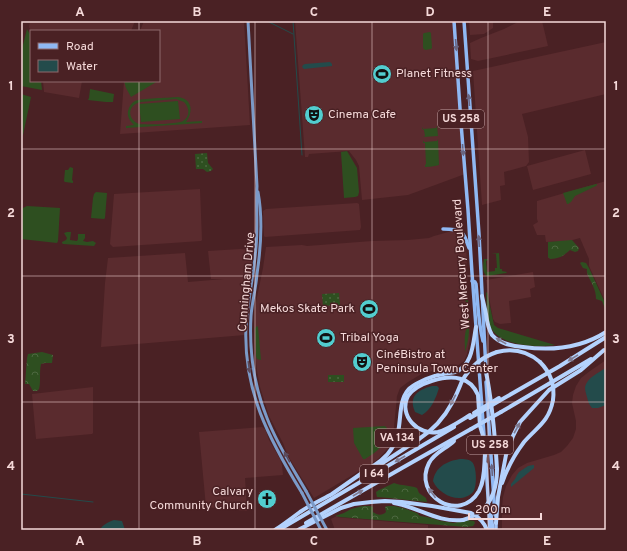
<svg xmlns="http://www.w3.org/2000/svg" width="627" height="551" font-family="Overpass,sans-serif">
<defs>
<pattern id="forest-crowns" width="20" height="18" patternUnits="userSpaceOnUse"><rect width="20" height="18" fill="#2e4f20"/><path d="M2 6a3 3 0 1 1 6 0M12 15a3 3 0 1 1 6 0" fill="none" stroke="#4d6840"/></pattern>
<pattern id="park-dots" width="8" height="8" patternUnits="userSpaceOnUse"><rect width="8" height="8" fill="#2e4f20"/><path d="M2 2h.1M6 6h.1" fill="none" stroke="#4d6840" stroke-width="1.8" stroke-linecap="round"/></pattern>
</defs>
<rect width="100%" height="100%" fill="#4a2124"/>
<g fill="#5a2b2e">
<path d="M30,21H135L131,31H31L29,27Z"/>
<path d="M144,21H244L250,125L120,134L124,81H159V31H140Z"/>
<path d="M295,21H454L465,174L408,195L362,200L359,166L356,160L349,151L309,154L308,157H305Z"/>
<path d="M469,21H493V28L484,34L470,35Z"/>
<path d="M520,21H542L548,46L478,61L471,59L470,43L481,38L504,29Z"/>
<path d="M606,42V94L522,114L528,137L529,162L526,166L504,172L505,185L500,186L501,200L482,205L473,71Z"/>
<path d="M43,81H82L79,98L44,92Z"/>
<path d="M585,150L591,174L533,190L527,166Z"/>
<path d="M606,181V303L589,266V259L580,238L569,241L546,242L545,235H537L533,225L538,222L537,219V201Z"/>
<path d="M200,189L202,240L201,241L113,247L110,244L114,194Z"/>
<path d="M357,203L359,204L361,227L360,230L265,237L264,236L263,211L266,209Z"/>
<path d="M452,231H456L460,233L464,237L466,243L470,339L467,354L464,361L457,366L423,373L408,382L400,388L397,396L393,437L388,448L379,458L371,464L314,498L288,456L283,443L269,416L260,387L257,371L254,341L255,307L263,268L266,247L302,245L307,246L372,241L408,240L429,238L434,236Z"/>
<path d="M240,249L253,250L252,265L246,299H242L247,300L245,311V335L101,347L105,283L108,258L185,253L188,282L224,279H211L208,251Z"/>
<path d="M533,272L535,287L530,289L531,297L509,301L511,323L500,324L495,322L493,319L486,280Z"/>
<path d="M606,360V526L602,530H502V507L503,497L506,486L512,475L518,468L527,463L554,455L561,452L567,446L573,438L576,429V421L572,403L573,395L576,386L581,378L590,371Z"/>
<path d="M93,387V433L92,434L36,439L32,394Z"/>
<path d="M262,427L265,429L269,440L280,459L282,465L283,475L245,478L247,511L206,507L199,432Z"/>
<path d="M335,517L428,525V530H335L331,519Z"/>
</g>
<g fill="#2e4f20" fill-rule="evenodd">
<path d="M27,29L31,36V81H41L42,90L21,86V53Z"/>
<path d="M430,32L431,33L432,48L431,49L425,50L423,48V34L424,33Z"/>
<path d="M124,81H158L131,97L126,88Z"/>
<path d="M90,89L114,94L113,102H106L88,100L89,98Z"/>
<path d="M21,94L31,97L23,135L21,136Z"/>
<path d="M177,97C192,98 194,111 186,122L202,121V123L126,128V126L134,125C130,121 127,117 128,111C129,107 131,103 135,101C142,98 168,98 177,97ZM176,99L184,102C189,107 191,116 183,121C178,124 146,125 139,124C127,119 127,105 141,102Z"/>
<path d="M178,101L180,119L141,122L139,104Z"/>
<path d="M437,126L438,136L423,137L425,136L424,130L422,129V127L423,129L436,128Z"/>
<path d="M438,139L439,165C437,166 427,167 425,167V165L426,164L425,143H423V140L424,142L437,141Z"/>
<path d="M347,151L357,168L359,192L358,196L355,197L344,198L341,152Z"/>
<path d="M70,167L73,168V170L72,180L73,181V183L65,182L64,181L65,170H68Z"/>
<path d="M596,184H597V185L596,186L575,196L571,202L568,204H567L563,193Z"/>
<path d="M96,192L107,193L105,218L104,219L91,218L93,198L94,194Z"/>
<path d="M27,206L60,208L58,241L57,243L21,239L22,210L23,208Z"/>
<path d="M67,232H71L70,240L77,241L78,239V234H85V238L83,241L87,242L93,241L96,243L94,246L63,244L62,243V242L66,240L67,238L64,233Z"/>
<path d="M499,253L500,269H502V271L507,272L506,273L487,276C482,273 483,264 484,259H488V260L486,261L487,272L495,271V268H497L496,254H491Z"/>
<path d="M461,287L467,290C469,310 472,332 465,352C465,344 464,337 466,330C467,323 469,317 468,311C467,302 462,295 461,287Z"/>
<path d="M487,292L494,325L498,328L555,345C537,348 498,346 490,326C486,316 487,303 486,293Z"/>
<path d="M257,326L258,327L261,360L257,359L256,356L255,328Z"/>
<path d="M385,426L387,428C386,445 378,451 365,459H363L354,443L353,428Z"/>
</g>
<g fill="url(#forest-crowns)">
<path d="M572,240L579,248L578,251L575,252L570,250C562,257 560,258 550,259L548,257V242Z"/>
<path d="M582,262L586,263L589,268L606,305V311L602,301L596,299C596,294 595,290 593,286C591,280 586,275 587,269L583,268L580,263Z"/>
<path d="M42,352L53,355L52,363H45L41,364C39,373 41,381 39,389L37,391H33L29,384H25L27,358L28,354Z"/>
<path d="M394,483C402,486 410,485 417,488L419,493L426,498L427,502L389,498L377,497L376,492L379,490Z"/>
<path d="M363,506H370L373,507V512C377,515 382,516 386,512L385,507L387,506H394L403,508L417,513L420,516L427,517L441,521L454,523L467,520L474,521L475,523L473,526L466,527L340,517L335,516L344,513L351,509Z"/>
</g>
<g fill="url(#park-dots)">
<path d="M207,153L208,163L213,169L211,171L207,172L203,169H196L195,154Z"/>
<path d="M339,293L340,305L323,306L322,294Z"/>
<rect x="328" y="375" width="16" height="7"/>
</g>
<g fill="#234b4b">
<path d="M330,62L332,64V66L304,69L302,67L303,65L305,64Z"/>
<path d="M606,368V405L598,408H592C589,405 588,401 587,397C586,394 585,390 585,387C587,378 599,372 606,368Z"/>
<path d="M432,386H437L439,388C436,398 431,410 422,415L415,412C408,396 418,390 432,386Z"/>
<path d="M460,459C464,459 469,459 472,462C477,467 477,487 473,492C461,505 439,495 433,481C435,467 447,461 460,459Z"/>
<path d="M533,465H534V468L511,487V484L515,479L517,475L519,472L528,466Z"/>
<path d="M114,520L122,521L125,530H100C102,525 108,522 114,520Z"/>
</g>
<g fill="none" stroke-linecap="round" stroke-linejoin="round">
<g stroke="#234b4b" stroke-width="1">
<path d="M267,21L293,34"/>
<path d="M293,21L302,155"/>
<path d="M21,494L93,502"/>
</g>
<g stroke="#7b9ac8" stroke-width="3">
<path d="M248,21L257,186C256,206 258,227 256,247C254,273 248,299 246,326C243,391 269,439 302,493"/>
<path d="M258,192C263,219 261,247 257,274C256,288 252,302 251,316C249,351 254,386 267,418C277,444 292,467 306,491"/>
<path d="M605,530L606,529"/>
</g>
<g stroke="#8fb8f3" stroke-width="3.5">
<path d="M454,21L461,123L468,210L472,273L484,435"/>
<path d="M464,21L479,234L486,370"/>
<path d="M443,229C463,229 463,231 469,248"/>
<path d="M472,281L475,282L476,284C478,303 478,322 483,341"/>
<path d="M486,382L495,515"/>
</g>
<g stroke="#a2c5f8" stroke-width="3.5">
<path d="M484,439L485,456"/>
<path d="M486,464L490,530"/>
<path d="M491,515L493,530"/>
<path d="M496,523V530"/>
</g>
<g stroke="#b4d2fd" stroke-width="4">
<path d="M482,296C483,302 485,308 486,314C487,322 488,328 492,335C500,344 512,346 523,347C552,351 581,348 606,332"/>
<path d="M497,352C513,348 527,351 540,362"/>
<path d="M485,367C492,400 495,435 497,469"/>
<path d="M499,401L560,366L606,337"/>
<path d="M501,412L591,359"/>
<path d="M470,415C460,421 449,429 438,432C418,436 398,415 408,396C416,383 447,374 461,379C469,381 475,388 478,395L480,426L484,439"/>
<path d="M454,441C446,449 435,452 429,463C412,496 460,524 479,491C485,480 484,466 485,454"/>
<path d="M381,464L419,439"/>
<path d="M502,483C507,469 514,455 524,442C537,427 549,422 553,400"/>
<path d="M394,503C418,507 438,523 463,520"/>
<path d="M306,523L402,468L471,429"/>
<path d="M496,523L498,497L506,455L513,436L520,422L529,412L549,390L581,370L604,350"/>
<path d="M282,528L454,427"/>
<path d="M275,530C284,524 292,518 300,512C310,505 321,500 332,494C342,487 352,480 362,473C373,466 385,460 392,448C404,430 396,404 408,390C412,385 420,382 426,379C431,377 437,375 443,374C447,373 452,373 455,372C473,366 473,342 476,327"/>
<path d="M298,530L341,508L354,504L371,502L385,501L402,502L432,506L471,513C479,517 484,522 487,530"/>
</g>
<g stroke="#7b9ac8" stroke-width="3">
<path d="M306,491L327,530"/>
<path d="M302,493L321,530"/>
</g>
<g stroke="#b4d2fd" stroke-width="4">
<path d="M540,362C550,372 555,385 553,400"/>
<path d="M474,413L499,398"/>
<path d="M470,418L499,401"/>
<path d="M471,429L501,412"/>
<path d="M419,439C433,430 444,418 452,403C456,396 459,388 462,381C470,367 482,357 497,352"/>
<path d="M463,520C488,513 497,494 497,469"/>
</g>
</g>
<defs><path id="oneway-solid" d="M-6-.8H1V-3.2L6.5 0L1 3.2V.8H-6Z"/></defs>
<g fill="#696581">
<use href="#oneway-solid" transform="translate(456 45) rotate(86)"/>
<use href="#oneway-solid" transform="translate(469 100) rotate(-94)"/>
<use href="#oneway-solid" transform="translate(463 150) rotate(85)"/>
<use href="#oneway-solid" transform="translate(479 241) rotate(-93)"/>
<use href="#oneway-solid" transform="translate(492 470) rotate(-94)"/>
</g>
<g fill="#7f7a90">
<use href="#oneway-solid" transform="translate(501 341) rotate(-151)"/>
<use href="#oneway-solid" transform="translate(573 358) rotate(148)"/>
<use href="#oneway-solid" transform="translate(453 400) rotate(117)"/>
<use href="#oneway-solid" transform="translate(517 428) rotate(-61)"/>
<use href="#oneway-solid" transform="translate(400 459) rotate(150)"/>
<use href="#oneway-solid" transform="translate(358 493) rotate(-30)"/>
<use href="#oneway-solid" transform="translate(432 493) rotate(-126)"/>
</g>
<g fill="#5b4b5d">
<use href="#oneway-solid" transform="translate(249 367) rotate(82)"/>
<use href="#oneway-solid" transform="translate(287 457) rotate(-119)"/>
</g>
<path fill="none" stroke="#f5d9d9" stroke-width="1" stroke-opacity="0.55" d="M139,21V31M255,21V530M372,21V530M488,21V530M139,81V530M21,149H606M21,276H606M21,402H606"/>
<defs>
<symbol id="stadium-disc" viewBox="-11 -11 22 22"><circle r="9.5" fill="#52cdcf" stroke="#4a2124"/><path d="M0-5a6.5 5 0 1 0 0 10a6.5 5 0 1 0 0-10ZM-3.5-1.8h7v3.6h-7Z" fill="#111"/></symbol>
<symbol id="theatre-disc" viewBox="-11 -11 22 22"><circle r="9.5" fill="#52cdcf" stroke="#4a2124"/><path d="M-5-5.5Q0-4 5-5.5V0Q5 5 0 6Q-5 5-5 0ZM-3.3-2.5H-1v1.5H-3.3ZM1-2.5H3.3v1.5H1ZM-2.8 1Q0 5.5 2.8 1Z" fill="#111"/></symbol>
<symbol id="church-disc" viewBox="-11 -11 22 22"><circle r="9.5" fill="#52cdcf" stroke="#4a2124"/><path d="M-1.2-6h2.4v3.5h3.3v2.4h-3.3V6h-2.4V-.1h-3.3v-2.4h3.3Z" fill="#111"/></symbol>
</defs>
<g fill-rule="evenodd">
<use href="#stadium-disc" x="371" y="63" width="22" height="22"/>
<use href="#theatre-disc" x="303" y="104" width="22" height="22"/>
<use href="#stadium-disc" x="358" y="298" width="22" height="22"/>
<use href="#stadium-disc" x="315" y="327" width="22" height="22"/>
<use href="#theatre-disc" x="351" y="351" width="22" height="22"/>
<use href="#church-disc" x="256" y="488" width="22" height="22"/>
</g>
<g text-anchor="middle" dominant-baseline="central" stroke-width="3" stroke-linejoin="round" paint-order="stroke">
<g fill="#4a2124" stroke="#c2a2a3" stroke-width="1">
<rect x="438" y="110" width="46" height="18" rx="3"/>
<rect x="375" y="429" width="44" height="18" rx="3"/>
<rect x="467" y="436" width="46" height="18" rx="3"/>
<rect x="360" y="465" width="28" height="18" rx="3"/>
</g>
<g font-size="11" font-weight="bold" fill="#f5d9d9">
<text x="461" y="119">US 258</text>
<text x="397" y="438">VA 134</text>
<text x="490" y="445">US 258</text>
<text x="374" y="474">I 64</text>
</g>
<g font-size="12" fill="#f5d9d9" stroke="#4a2124" text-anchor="start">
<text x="396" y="74">Planet Fitness</text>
<text x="328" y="115">Cinema Cafe</text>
<text x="355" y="309" text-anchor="end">Mekos Skate Park</text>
<text x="340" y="338">Tribal Yoga</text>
<text x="376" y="355">CinéBistro at<tspan x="376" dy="14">Peninsula Town Center</tspan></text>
<text x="253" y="492" text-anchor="end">Calvary<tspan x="253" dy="14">Community Church</tspan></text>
</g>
<g font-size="12" fill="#f5d9d9" stroke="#4a2124">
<text transform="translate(462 264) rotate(-94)">West Mercury Boulevard</text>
<text transform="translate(247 282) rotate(-85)">Cunningham Drive</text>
</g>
</g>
<rect width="627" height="551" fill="none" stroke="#4a2124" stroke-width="44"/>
<rect x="30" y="30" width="130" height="52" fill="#4a2124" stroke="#8e6b6c"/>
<rect x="38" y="43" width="20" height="6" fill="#8fb8f3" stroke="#8e6b6c"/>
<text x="66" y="50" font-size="12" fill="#f5d9d9">Road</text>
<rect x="38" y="60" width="20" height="12" fill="#234b4b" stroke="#8e6b6c"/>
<text x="66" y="70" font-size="12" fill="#f5d9d9">Water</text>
<path d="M469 513v6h72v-6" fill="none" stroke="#f5d9d9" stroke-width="2"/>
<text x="475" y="513" font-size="12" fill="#f5d9d9" stroke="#4a2124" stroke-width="3" paint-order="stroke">200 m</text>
<rect x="22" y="22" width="583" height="507" fill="none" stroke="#f5d9d9" stroke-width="1.5"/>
<g font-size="13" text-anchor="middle" font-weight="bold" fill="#f5d9d9">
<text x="80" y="16">A</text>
<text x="197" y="16">B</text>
<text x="314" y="16">C</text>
<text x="430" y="16">D</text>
<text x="547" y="16">E</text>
<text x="11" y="90">1</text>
<text x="616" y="90">1</text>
<text x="11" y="217">2</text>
<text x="616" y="217">2</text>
<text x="11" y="343">3</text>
<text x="616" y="343">3</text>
<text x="11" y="470">4</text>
<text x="616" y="470">4</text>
<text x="80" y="545">A</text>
<text x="197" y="545">B</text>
<text x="314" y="545">C</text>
<text x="430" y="545">D</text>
<text x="547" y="545">E</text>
</g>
</svg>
